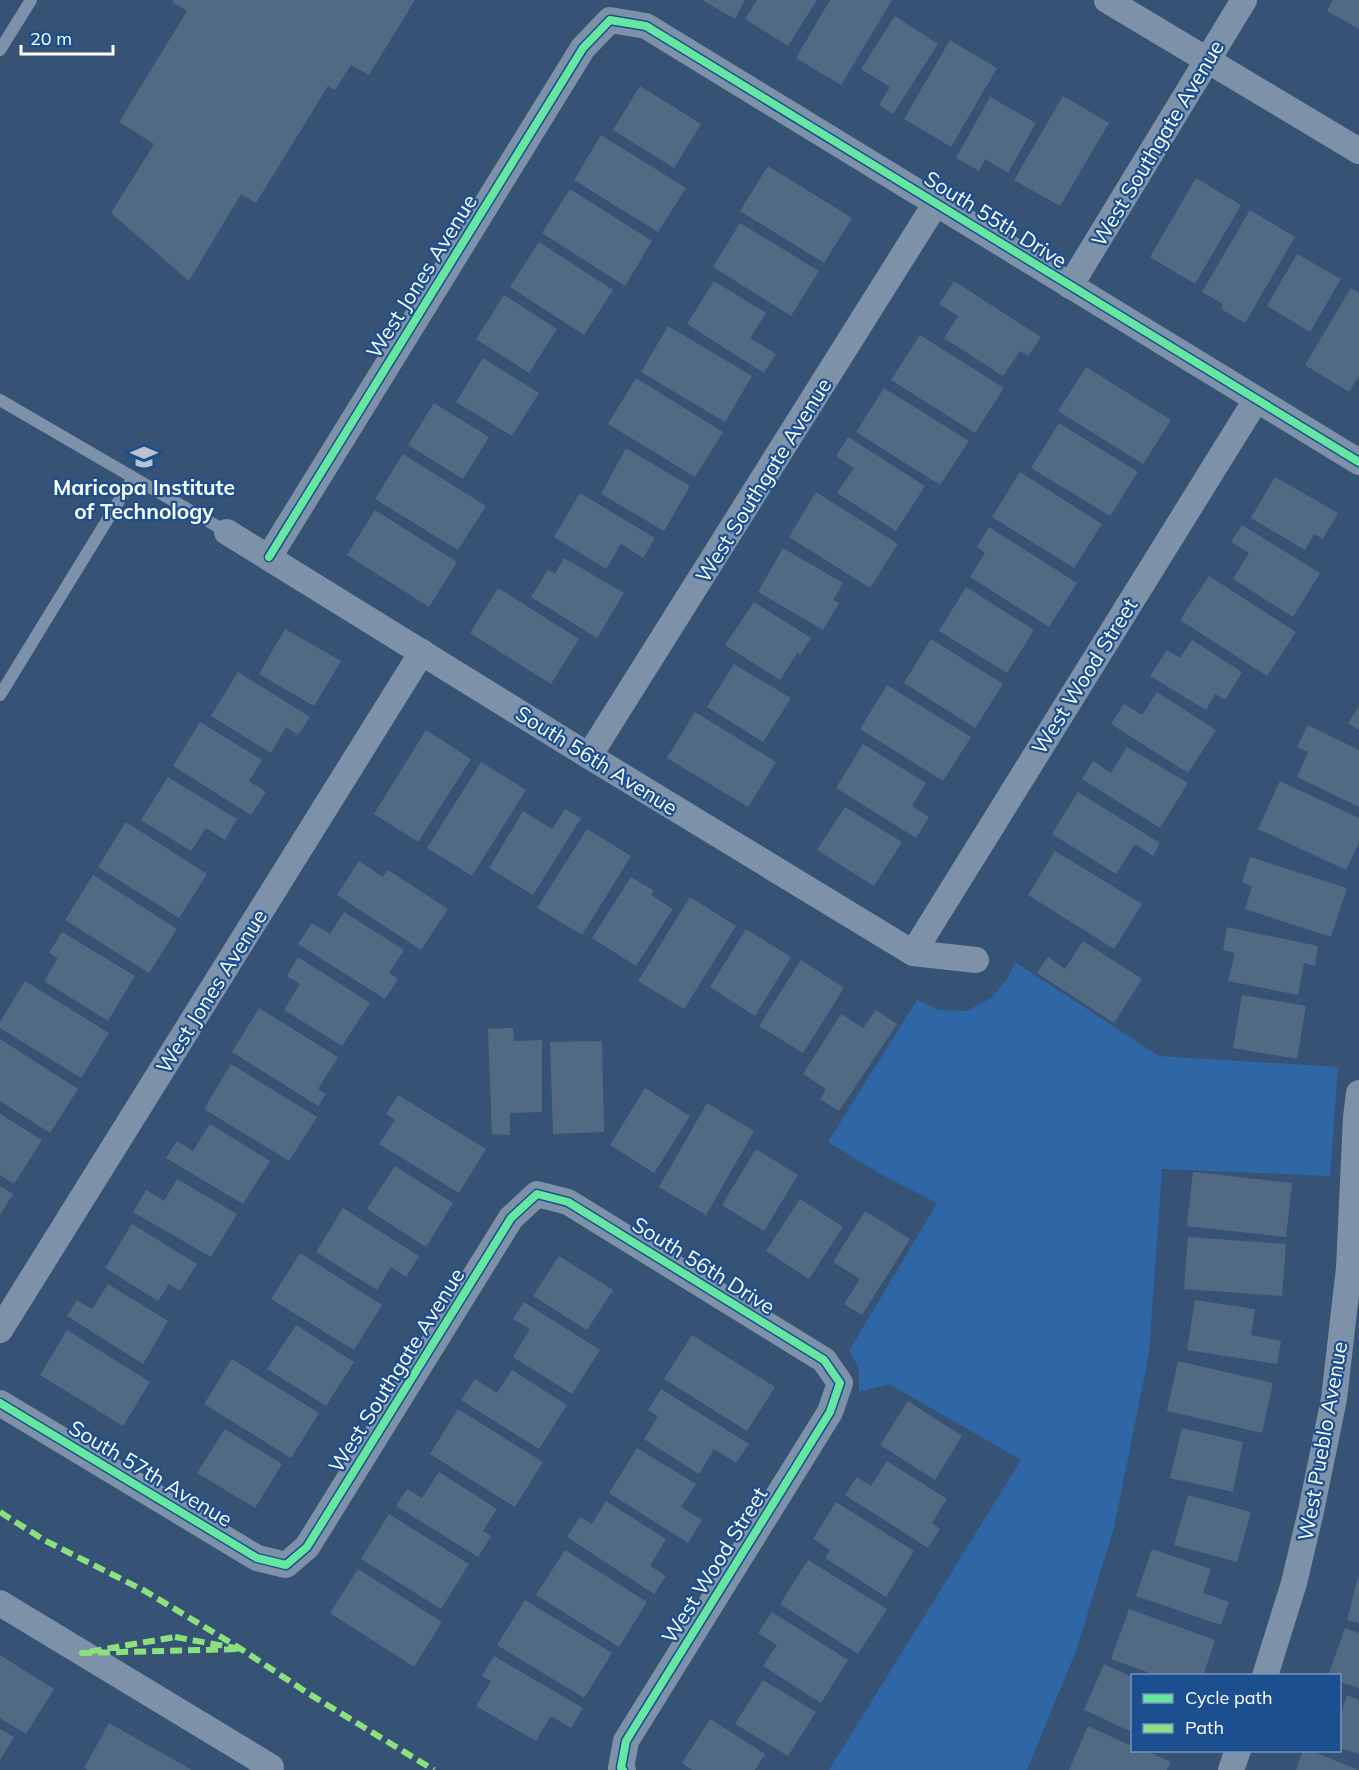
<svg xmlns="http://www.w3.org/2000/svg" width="1359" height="1770" font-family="Mulish,sans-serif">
<rect width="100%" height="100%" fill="#365274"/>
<path fill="#2f66a5" d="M1015,962L1159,1056L1338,1067L1330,1176L1162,1169L1149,1353L1114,1528L1076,1651L1027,1770H829L1021,1460L889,1384L859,1392V1368L849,1351L937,1203L882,1175L828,1142L917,1000L939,1010L967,1011L991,998L1007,979Z"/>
<g fill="#526984">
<path d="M173,0H415L369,75L351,65L335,90L328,86L256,203L241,194L189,281L111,213L154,144L119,122L187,11L172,2Z"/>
<path d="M702,0H745L735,19Z"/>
<path d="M757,0H817L788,46L745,19Z"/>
<path d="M830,0H892L841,85L796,58Z"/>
<path d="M1333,0H1359V29L1327,11Z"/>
<path d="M895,16L938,44L893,114L879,105L890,87L861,69Z"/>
<path d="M950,40L997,68L951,147L904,119Z"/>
<path d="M640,86L701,124L674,168L613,130Z"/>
<path d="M1063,96L1109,123L1060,206L1014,180Z"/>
<path d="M990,97L1036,123L1008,173L985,159L979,171L956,158Z"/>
<path d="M601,135L686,188L658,232L574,180Z"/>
<path d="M768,166L852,218L824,263L740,211Z"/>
<path d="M1196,178L1241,205L1195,284L1150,257Z"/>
<path d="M570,189L652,241L625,286L542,233Z"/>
<path d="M1250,210L1295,237L1245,323L1221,309L1223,304L1202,292Z"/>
<path d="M740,223L819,271L791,316L713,267Z"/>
<path d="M539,242L613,290L584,335L510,287Z"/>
<path d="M1297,254L1341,279L1310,332L1267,306Z"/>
<path d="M714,281L766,313L750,338L776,354L764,373L687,324Z"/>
<path d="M954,281L1041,337L1028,356L1020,351L1003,376L944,338L958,316L939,304Z"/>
<path d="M1351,288L1359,293V376L1349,392L1305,365Z"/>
<path d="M504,295L557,329L529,373L476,339Z"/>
<path d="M668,326L752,376L725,422L641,372Z"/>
<path d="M920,335L1004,388L975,433L891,380Z"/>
<path d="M483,358L539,393L512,436L456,402Z"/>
<path d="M1086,367L1171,420L1143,464L1058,411Z"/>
<path d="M636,378L723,432L695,477L608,424Z"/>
<path d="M884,388L969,441L940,485L856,432Z"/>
<path d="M434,403L489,437L463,479L408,445Z"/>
<path d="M1059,423L1138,472L1110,516L1031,468Z"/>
<path d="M848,437L925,486L896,531L837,493L854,468L836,456Z"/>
<path d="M626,448L690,486L664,531L601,494Z"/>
<path d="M403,454L486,506L458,550L375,499Z"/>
<path d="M1020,472L1102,524L1074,568L992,517Z"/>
<path d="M1275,477L1338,513L1323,539L1314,534L1305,550L1251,518Z"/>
<path d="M816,492L898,544L870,588L789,537Z"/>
<path d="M580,493L655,538L643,558L621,544L606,569L554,537Z"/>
<path d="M375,510L457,562L429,607L347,555Z"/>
<path d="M1242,525L1320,573L1293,617L1233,579L1249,553L1231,542Z"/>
<path d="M989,527L1077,583L1049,627L970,577L985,553L977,547Z"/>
<path d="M783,548L843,583L833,600L839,603L823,630L758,592Z"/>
<path d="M564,558L624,593L597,638L531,597L548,570L555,574Z"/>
<path d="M1209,576L1296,632L1267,676L1180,620Z"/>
<path d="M966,587L1034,630L1007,673L939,631Z"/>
<path d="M498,588L579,639L551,684L470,633Z"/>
<path d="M754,602L811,638L800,655L797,653L780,680L725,645Z"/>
<path d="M285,629L341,661L314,706L259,674Z"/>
<path d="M931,639L1003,684L975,728L904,683Z"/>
<path d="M1192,640L1242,672L1225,700L1215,694L1206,710L1150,676L1167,650L1180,658Z"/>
<path d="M734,664L791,698L763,742L707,707Z"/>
<path d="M238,672L310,717L298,735L286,727L271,753L211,716Z"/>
<path d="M887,685L971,737L943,781L860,729Z"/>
<path d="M1157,692L1216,730L1188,773L1111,724L1124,704L1142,715Z"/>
<path d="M1359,706V730L1348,723Z"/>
<path d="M695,712L776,762L748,807L667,758Z"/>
<path d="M200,722L262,760L249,781L266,792L251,815L173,766Z"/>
<path d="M1308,725L1359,750V807L1297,777L1308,752L1297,747Z"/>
<path d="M426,730L471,759L418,842L374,814Z"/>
<path d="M863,744L926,783L912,806L929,817L916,838L836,788Z"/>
<path d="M1127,747L1188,783L1160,828L1082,779L1093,761L1111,773Z"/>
<path d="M481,762L526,790L472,876L427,848Z"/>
<path d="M168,777L237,819L225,840L206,828L191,851L141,820Z"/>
<path d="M1280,781L1359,818V842L1346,870L1258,829Z"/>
<path d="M1078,792L1160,843L1153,856L1135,844L1116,874L1052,834Z"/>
<path d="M845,807L902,842L874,886L817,850Z"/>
<path d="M565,809L581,818L533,895L489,868L523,811L552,829Z"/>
<path d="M126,822L207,874L179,918L98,867Z"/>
<path d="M587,829L631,856L582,935L537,908Z"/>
<path d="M1055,851L1142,904L1114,949L1028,895Z"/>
<path d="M1250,857L1347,888L1331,937L1245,909L1252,886L1242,882Z"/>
<path d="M359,861L383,877L388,870L448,909L421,950L337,895Z"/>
<path d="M93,875L177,929L149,973L65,920Z"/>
<path d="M631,877L654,891L651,895L673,909L636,966L592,938Z"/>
<path d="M690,897L736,926L684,1009L638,981Z"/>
<path d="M344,912L404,950L389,973L398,979L385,999L298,944L312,923L330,934Z"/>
<path d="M1227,927L1318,946L1315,966L1304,963L1298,995L1228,981L1235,953L1223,950Z"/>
<path d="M746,929L791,957L755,1016L710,987Z"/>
<path d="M62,932L135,976L108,1021L44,981L58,958L49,953Z"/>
<path d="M1083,941L1142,979L1114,1023L1037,973L1048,957L1065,969Z"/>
<path d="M298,957L370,1003L342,1046L284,1010L300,984L287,976Z"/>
<path d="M801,960L844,988L803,1053L759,1026Z"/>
<path d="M25,981L109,1033L81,1078L0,1028V1022Z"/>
<path d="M1242,995L1306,1006L1297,1059L1233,1048Z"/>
<path d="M259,1008L338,1057L318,1089L326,1094L318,1106L232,1052Z"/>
<path d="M876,1010L897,1024L839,1111L820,1099L826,1089L803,1074L841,1014L863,1028Z"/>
<path d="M513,1028L514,1041L542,1040V1112L510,1113V1135L492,1134L488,1029Z"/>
<path d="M0,1039L78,1089L50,1133L0,1101Z"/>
<path d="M602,1041L604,1132L553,1134L550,1042Z"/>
<path d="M231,1064L317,1117L289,1161L204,1109Z"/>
<path d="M645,1088L690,1116L654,1173L610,1145Z"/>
<path d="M398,1095L486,1149L459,1193L379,1144L395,1120L386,1114Z"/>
<path d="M707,1103L754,1131L706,1215L659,1187Z"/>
<path d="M0,1114L42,1140L14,1184L0,1175Z"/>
<path d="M210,1124L270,1161L243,1204L166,1158L177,1141L193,1151Z"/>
<path d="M756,1149L798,1175L764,1231L722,1205Z"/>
<path d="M395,1166L453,1203L426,1247L367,1209Z"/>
<path d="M1193,1172L1292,1183L1286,1237L1187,1226Z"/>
<path d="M177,1179L237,1214L211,1257L133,1212L146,1190L164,1201Z"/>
<path d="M0,1186L13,1194L0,1215Z"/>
<path d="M800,1199L843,1227L809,1279L766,1251Z"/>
<path d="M343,1208L419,1256L406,1277L391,1267L377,1290L316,1252Z"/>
<path d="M865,1211L910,1239L862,1315L844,1304L860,1279L833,1262Z"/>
<path d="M132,1224L197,1264L180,1291L169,1284L158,1301L105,1268Z"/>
<path d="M1188,1237L1286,1244L1282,1296L1184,1289Z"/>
<path d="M300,1253L382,1305L354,1350L271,1299Z"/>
<path d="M559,1256L613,1290L587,1330L533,1296Z"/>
<path d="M108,1284L168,1321L143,1364L67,1316L77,1300L92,1309Z"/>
<path d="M1195,1300L1255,1309L1251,1335L1281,1341L1277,1364L1187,1350Z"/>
<path d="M524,1302L600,1350L572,1394L513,1357L530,1329L513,1319Z"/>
<path d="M296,1325L354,1362L326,1406L267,1369Z"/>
<path d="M67,1330L150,1382L123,1426L40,1375Z"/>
<path d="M692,1335L775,1387L747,1431L664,1379Z"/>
<path d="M232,1359L319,1413L291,1458L204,1404Z"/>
<path d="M1178,1361L1273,1383L1262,1433L1167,1411Z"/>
<path d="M512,1370L567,1405L539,1449L461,1400L475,1379L497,1393Z"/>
<path d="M661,1389L749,1444L736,1463L714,1449L699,1474L644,1439L658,1416L648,1410Z"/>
<path d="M908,1401L962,1436L935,1480L880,1445Z"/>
<path d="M458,1409L543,1462L515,1507L430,1454Z"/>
<path d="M1182,1428L1243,1442L1233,1492L1170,1478Z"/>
<path d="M225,1429L282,1464L255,1508L197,1473Z"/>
<path d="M637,1448L696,1484L681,1507L702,1520L688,1543L609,1493Z"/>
<path d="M887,1461L947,1499L932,1523L940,1529L928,1548L845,1495L857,1477L871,1486Z"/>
<path d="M439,1472L497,1509L483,1531L491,1536L478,1557L396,1506L407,1489L422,1498Z"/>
<path d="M1188,1495L1251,1512L1237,1562L1174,1545Z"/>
<path d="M606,1501L666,1539L650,1566L666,1576L654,1594L567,1537L580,1517L592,1524Z"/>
<path d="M836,1502L914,1551L886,1597L825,1558L830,1550L813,1539Z"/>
<path d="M389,1514L469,1564L441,1609L361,1559Z"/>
<path d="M1152,1549L1211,1569L1203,1593L1229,1602L1221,1625L1136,1596Z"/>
<path d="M565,1550L647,1602L619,1647L536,1595Z"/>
<path d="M808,1560L887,1609L858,1654L780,1604Z"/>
<path d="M358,1569L442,1622L414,1667L330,1613Z"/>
<path d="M1358,1577H1359V1623L1347,1620Z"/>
<path d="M525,1600L612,1653L584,1698L497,1645Z"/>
<path d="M1129,1609L1215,1640L1203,1676H1158L1111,1659Z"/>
<path d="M772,1612L848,1660L821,1703L763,1666L777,1645L758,1633Z"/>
<path d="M1345,1628L1359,1633V1688L1340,1682V1676H1328Z"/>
<path d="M0,1655L54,1689L26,1734L0,1718Z"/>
<path d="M494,1656L583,1708L571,1728L551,1716L536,1741L476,1706L491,1681L482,1676Z"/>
<path d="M1104,1664L1132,1677V1732L1084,1710Z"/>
<path d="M763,1680L816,1712L788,1756L735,1724Z"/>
<path d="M1347,1695L1359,1700V1754L1340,1748V1717Z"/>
<path d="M710,1719L765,1754L755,1770H692L682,1763Z"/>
<path d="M109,1723L192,1770H87L84,1768Z"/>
<path d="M1088,1726L1132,1746V1750H1144L1171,1762L1167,1770H1069Z"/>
<path d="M0,1729L14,1737L0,1760Z"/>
<path d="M1303,1750H1309L1359,1770H1296Z"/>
</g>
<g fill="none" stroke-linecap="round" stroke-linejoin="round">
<g stroke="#7d92a8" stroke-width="12">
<path d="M0,50L31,0"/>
<path d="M0,400L227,532"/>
<path d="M0,695L133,478"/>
</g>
<g stroke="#7d92a8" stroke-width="26">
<path d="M1107,0L1359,151"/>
<path d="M1070,286L1244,0"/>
<path d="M227,532L589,756L913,953L976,960"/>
<path d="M269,557L583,48L610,20L646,26L1359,462"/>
<path d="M589,756L936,203"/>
<path d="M913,953L1256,400"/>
<path d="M0,1330L422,652"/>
<path d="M0,1403L257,1558L286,1565L307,1547L511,1218L537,1194L568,1202L824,1360L840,1383L830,1412L626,1741L621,1768L623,1770"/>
<path d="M0,1603L271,1767L269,1770"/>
<path d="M1265,1676L1294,1583L1311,1511L1334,1399L1349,1268L1356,1117L1359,1093"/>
<path d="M1231,1770L1238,1750"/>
</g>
<g stroke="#8de07e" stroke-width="6" stroke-dasharray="12 6" stroke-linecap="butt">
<path d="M0,1512L44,1540L145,1591L241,1649L306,1692L434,1770"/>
<path d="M175,1637L241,1649L82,1653Z"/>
</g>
<defs>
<g id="cycleway">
<path d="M269,557L583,48L610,20L646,26L1359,462"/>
<path d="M0,1403L257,1558L286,1565L307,1547L511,1218L537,1194L568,1202L824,1360L840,1383L830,1412L626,1741L621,1768L623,1770"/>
</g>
</defs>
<use href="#cycleway" stroke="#1b4f8f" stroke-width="11"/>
<use href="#cycleway" stroke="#66e7a1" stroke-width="8"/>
</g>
<defs>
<symbol id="school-bare" viewBox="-9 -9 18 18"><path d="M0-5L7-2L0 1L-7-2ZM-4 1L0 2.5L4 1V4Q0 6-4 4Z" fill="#b9c2ce" stroke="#1b4f8f" stroke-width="2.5" paint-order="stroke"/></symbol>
</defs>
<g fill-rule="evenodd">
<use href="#school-bare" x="125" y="438" width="38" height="38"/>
</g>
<g text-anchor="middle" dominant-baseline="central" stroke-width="4.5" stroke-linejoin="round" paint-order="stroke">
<g font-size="21" fill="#fff" stroke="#1b4f8f">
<text transform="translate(1157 143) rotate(-59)">West Southgate Avenue</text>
<text transform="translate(996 219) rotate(32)">South 55th Drive</text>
<text transform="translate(421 276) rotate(-58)">West Jones Avenue</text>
<text transform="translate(763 480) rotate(-58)">West Southgate Avenue</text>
<text transform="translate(1084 676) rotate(-58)">West Wood Street</text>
<text transform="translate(597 760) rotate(32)">South 56th Avenue</text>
<text transform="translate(211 991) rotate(-58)">West Jones Avenue</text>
<text transform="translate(704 1265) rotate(32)">South 56th Drive</text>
<text transform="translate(396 1370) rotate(-58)">West Southgate Avenue</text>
<text transform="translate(1322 1441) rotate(-80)">West Pueblo Avenue</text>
<text transform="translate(151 1473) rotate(31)">South 57th Avenue</text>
<text transform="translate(714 1565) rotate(-58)">West Wood Street</text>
</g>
<g font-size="21" font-weight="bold" fill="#fff" stroke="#1b4f8f">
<text x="144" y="487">Maricopa Institute<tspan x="144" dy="24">of Technology</tspan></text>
</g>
</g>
<rect x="1131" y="1674" width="210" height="78" fill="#1b4f8f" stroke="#7695bc" stroke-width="1.5"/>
<rect x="1143" y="1694" width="30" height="9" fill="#66e7a1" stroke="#7695bc" stroke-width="1.5"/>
<text x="1185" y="1704" font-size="18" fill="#ffffff">Cycle path</text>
<rect x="1143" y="1724" width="30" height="9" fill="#8de07e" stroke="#7695bc" stroke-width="1.5"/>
<text x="1185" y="1734" font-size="18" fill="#ffffff">Path</text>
<path d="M21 45v9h92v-9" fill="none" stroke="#ffffff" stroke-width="3"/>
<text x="30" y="45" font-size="18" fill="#ffffff" stroke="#1b4f8f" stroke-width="4.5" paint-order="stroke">20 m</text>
</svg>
